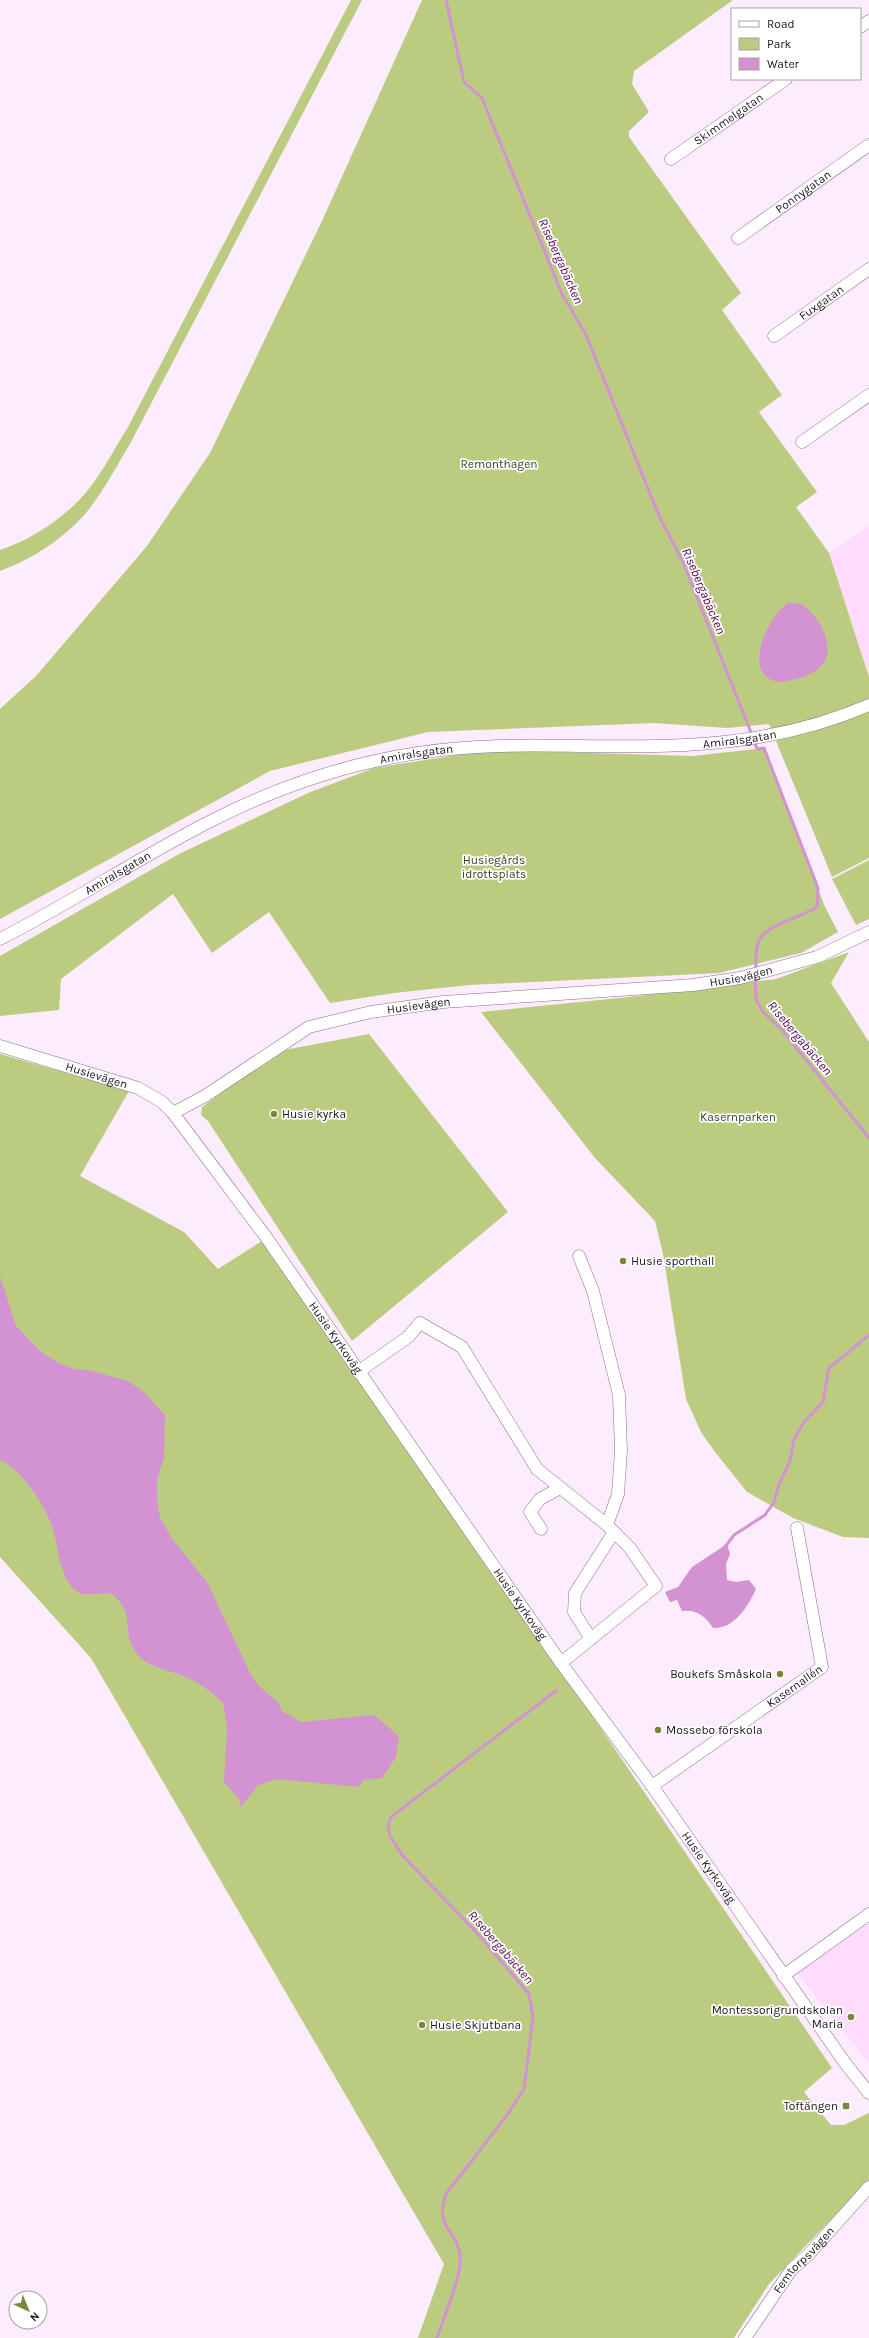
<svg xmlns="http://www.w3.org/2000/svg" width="869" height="2338" font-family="Karla,sans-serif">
<rect width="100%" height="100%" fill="#fdecfd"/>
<g fill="#ffdcfe">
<path d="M869,526V677L829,553Z"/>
<path d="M869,1920V2062H868L797,1973Z"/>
</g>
<g fill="#bbcc81">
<path d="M351,0H362L131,442C118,464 105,488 90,508C68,536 33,559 0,571V550C33,539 66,517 88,490C103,471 115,448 128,427Z"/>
<path d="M422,0H733L634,71L632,84L649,112L629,131V137L741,293L722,310L782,395L759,412L817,492L796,507L829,553L869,677V858L832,877L769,724L727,728L655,723L428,732L270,771L0,919V709L36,676L147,546L210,453L321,223Z"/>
<path d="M764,748L825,907L838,932L801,953L719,973L469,985L394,993L330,1003L269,912L212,953L173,894L61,979L59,1010L0,1016V956L179,854L308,793L374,768L489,750L693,756Z"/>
<path d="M869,860V919L856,925L832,879Z"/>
<path d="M849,952L831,983L869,1042V1538L843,1537L793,1518L747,1492L715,1452L701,1432L686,1399L663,1254L655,1221L595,1158L481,1012L629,997L776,979Z"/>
<path d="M369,1034L508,1212L352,1341L208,1121L201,1115L202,1107L279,1051Z"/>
<path d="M0,1054L129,1091L80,1176L184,1232L218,1269L262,1241L378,1401L832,2068L804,2092L831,2125H844L869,2113V2180L769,2284L734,2338H418L444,2264L91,1658L0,1557Z"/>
</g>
<g fill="#d392d2">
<path d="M788,603C793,603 798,603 803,605C817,614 833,642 826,658C823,668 810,675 801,678C794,679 786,682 780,682C739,677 768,616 788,603Z"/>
<path d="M0,1276L16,1326L41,1352L61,1364L74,1369L88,1370L128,1381L144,1392L165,1415L164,1458L157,1480V1500L160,1518L173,1540L207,1582L251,1675L259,1686L278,1702L282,1711L301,1722L374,1715L399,1736L396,1757L382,1778L364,1780L358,1787L277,1779L258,1785L241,1807L239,1799L224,1782L227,1727L223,1703C212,1692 201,1684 188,1678C172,1670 150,1669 138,1655C119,1634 138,1614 111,1593C103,1593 92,1595 83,1594C58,1588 59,1540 50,1521C42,1501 20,1468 0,1460Z"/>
<path d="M727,1544L730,1554L726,1564L727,1580L736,1582L749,1580L756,1589C748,1607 734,1629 713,1628C705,1616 697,1609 682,1611L677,1600L670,1602L665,1592L678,1587L692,1567Z"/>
</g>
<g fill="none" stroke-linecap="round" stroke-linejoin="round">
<g stroke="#d392d2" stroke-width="3">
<path d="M446,0L464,82L482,98L562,294L586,335L660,518L683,562L752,735"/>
<path d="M754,740L757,749L764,748L818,888L817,907C801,918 764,924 758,943C755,951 756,962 756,971"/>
<path d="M755,977L756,999L763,1012L782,1030L869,1138"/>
<path d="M725,1547L734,1535L765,1515L774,1502L779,1484L790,1461L794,1439L804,1422L823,1402L829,1368L869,1335"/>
<path d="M437,2338C443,2319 463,2273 460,2255C456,2227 434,2230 446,2194L508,2114L524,2089L533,2017L529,1994L477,1933L402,1855L390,1836L388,1826L391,1817L557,1690"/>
</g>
<defs>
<g id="minor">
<path d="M860,27L869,21"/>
<path id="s1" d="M671,159L786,79"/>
<path id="s2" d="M738,238L869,145"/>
<path id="s3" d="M774,336L869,269"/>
<path d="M802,442L869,395"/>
<path id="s4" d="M0,939C71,903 138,858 209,822C275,788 345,764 418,753C507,739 596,750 685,745C747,742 812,730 869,705"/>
<path id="s5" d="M0,1046L138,1088L162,1102L173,1113L266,1237L561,1663L652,1786L845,2063L869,2093"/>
<path id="s6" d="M173,1113L205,1096L309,1027L371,1012L443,1002L693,985L740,978L817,957L869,932"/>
<path d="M579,1256L593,1291L619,1395L621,1451L618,1494L607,1525"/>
<path d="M358,1372L408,1337L420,1323L462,1347L537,1469L607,1525L630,1548L656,1586L561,1663"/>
<path d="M541,1529L530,1512L540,1499L560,1488"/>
<path d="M591,1639L574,1612L575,1593L614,1532"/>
<path id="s7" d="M652,1786L822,1667L797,1528"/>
<path d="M783,1976L869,1914"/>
<path id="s8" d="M745,2338L791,2270L809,2254L869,2187"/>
</g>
</defs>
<use href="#minor" stroke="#886f87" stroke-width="13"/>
<use href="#minor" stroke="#fff" stroke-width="12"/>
</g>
<g fill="#788838" stroke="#fff" stroke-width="1.5">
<circle cx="274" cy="1114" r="4"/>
<circle cx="623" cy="1261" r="4"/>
<circle cx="780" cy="1674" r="4"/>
<circle cx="658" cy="1730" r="4"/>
<circle cx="851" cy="2017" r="4"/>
<circle cx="422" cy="2025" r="4"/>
<rect x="842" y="2102" width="8" height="8" rx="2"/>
</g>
<g text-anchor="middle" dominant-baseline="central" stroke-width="3.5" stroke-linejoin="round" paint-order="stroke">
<g font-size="12" fill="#1d131d" stroke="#fff">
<text stroke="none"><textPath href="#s1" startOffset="70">Skimmelgatan</textPath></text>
<text stroke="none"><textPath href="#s2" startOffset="80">Ponnygatan</textPath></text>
<text stroke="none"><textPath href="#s3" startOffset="58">Fuxgatan</textPath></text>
<text stroke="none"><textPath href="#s4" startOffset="783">Amiralsgatan</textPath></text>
<text stroke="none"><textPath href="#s4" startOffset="459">Amiralsgatan</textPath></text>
<text stroke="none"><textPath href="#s4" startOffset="135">Amiralsgatan</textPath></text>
<text stroke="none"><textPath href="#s6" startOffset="597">Husievägen</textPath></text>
<text stroke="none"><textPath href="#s6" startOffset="273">Husievägen</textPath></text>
<text stroke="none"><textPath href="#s5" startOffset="101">Husievägen</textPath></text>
<text stroke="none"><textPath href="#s5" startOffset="465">Husie Kyrkoväg</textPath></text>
<text stroke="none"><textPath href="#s5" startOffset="789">Husie Kyrkoväg</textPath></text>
<text stroke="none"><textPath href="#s7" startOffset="174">Kasernallén</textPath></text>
<text stroke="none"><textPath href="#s5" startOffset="1113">Husie Kyrkoväg</textPath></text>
<text stroke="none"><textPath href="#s8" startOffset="98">Femtorpsvägen</textPath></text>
</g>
<g font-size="12" fill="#38401b" stroke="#fff">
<text x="499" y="464">Remonthagen</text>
<text x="494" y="860">Husiegårds<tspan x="494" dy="14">idrottsplats</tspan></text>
<text x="738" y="1117">Kasernparken</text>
</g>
<g font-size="12" fill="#1d131d" stroke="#fff" text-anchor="start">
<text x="282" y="1114">Husie kyrka</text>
<text x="631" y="1261">Husie sporthall</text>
<text x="772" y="1674" text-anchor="end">Boukefs Småskola</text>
<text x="666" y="1730">Mossebo förskola</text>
<text x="843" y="2010" text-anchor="end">Montessorigrundskolan<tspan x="843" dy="14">Maria</tspan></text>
<text x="430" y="2025">Husie Skjutbana</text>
<text x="838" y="2106" text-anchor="end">Toftängen</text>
</g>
<g font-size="13" font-style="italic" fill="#560559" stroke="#fff">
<text transform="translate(561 261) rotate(66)">Risebergabäcken</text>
<text transform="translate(704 591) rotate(67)">Risebergabäcken</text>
<text transform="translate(800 1038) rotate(50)">Risebergabäcken</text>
<text transform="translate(501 1947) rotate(49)">Risebergabäcken</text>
</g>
</g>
<rect x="731" y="8" width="130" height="72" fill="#ffffff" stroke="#a5a1a5"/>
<rect x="739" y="21" width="20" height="6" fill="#ffffff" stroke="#a5a1a5"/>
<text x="767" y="28" font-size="12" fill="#1d131d">Road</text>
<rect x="739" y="38" width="20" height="12" fill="#bbcc81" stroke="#a5a1a5"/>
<text x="767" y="48" font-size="12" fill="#1d131d">Park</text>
<rect x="739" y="58" width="20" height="12" fill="#d392d2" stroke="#a5a1a5"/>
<text x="767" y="68" font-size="12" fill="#1d131d">Water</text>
<g transform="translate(28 2310) rotate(136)"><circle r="19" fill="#ffffff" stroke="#a5a1a5"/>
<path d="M0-3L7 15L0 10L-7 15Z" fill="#788838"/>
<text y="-6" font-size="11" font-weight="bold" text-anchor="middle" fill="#1d131d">N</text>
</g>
</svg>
